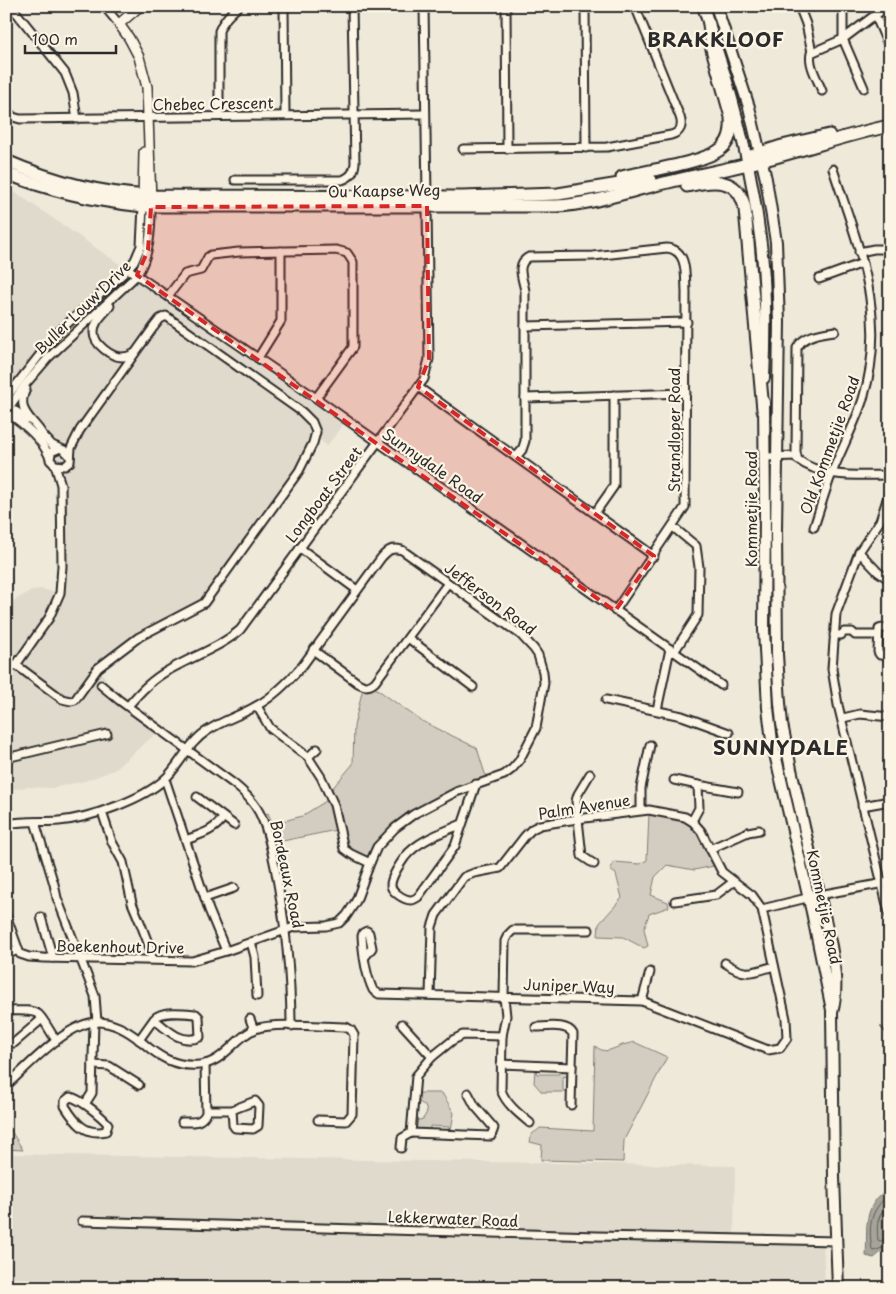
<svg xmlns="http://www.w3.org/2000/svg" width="896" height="1294" font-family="'Playpen Sans',sans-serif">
<rect width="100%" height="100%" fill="#efe9da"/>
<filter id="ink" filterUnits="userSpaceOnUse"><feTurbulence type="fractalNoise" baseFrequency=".02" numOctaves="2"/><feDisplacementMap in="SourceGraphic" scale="10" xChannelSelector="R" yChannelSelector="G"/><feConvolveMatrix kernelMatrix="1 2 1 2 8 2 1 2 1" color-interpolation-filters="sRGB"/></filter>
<g filter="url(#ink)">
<g fill="#e0dacc">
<path d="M6,186L346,420L327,446L320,440L311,452L304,474L209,607L147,636L100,672L106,678L101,685L160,730L114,770L85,781L52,788L27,787L6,790V605L31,591L39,589L60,593L61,485L47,451L6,412Z"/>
<path d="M6,1154L735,1166L734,1238L823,1240L825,1288H6Z"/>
</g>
<g fill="#d2cdc0" stroke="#7e7c76">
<path d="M374,687L420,720L477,748L485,774L488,776L454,790L403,818L387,831L369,855L364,857L353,852L346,847L330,791L353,764L354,726L362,692L364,689Z"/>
<path d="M324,789L332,811L336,830L273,843L265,814L268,813L273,824L302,816L326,801L322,790Z"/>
<path d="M649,814C660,815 674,816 685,820C701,828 707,852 714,866L694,870L667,865L655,877L651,895L668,902L669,907L649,914L644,929L648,946L644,948L623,937L598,936L599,924L622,898L616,874L610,870L614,862L640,864L647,860Z"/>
<path d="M634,1042L667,1057L624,1140L623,1162L541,1160L542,1145L530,1142C532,1130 533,1135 540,1128L593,1131L595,1046C605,1054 609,1050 618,1047C623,1044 629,1044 634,1042Z"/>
<path d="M535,1068H536L537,1074H559V1068L566,1070L569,1076L563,1077V1090L569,1092H542L534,1083Z"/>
<path d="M416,1093H442L454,1113L451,1130H455V1133L449,1132V1127L430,1126V1132L417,1131L415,1129V1121L423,1119L427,1112L425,1106L416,1100Z"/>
<path d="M6,1123L23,1150L6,1149Z"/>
</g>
<path fill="#a6a399" stroke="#75736d" d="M890,1187V1249L886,1252L880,1253L874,1258L866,1256C868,1226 861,1207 890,1187Z"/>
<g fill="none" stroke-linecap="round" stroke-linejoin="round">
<g stroke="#5c5b57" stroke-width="1">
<path d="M890,1193C870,1211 868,1224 872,1250L874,1251L890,1245"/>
<path d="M890,1202C878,1216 876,1221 878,1240L880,1241L890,1239"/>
</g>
<path stroke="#75736d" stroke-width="2" d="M881,1027L890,1037"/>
<defs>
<g id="minor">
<path d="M11,6L65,73L73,93L77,119"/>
<path d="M104,6L119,24"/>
<path d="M284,6L285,115"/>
<path d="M424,6L427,196"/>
<path d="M506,6L507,149"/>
<path d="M585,6L586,148"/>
<path d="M799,6L806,24L812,52"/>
<path d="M843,6V39L864,88"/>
<path d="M875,15L890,49"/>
<path d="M822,91C818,80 808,65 811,53L843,39L875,15L890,6"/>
<path d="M6,109L13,117L20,119L425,114"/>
<path d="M219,116V31C223,20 230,14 239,6"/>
<path d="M463,149L607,147L671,135C681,132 683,126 680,117L635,6"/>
<path d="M235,180H342C351,177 354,172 355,163L352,6"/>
<path d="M859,252L874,249H890"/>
<path d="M128,269L316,398L721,685"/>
<path d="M819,279L863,263"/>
<path d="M168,296L185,274L201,270L208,257L211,255L239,252L336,250L347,253L353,262V347L316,398"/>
<path d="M110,306C104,314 93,322 94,333C94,344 111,357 122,357C126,357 130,356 133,354"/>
<path d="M525,326L687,322"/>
<path d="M835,331C822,333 803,335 797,348L796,452L797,459C823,479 859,475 890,475"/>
<path d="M258,358L281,321V251"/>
<path d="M418,387L654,556"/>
<path d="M26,389C16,409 30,417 41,432"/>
<path d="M6,398L57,333L123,274L135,260L141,246L143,206"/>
<path d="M525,398L686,393"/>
<path d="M7,407L17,412L27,420"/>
<path d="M6,412L24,386L48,358L137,275C150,254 151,231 151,207"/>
<path d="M6,412C23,423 41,438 49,456"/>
<path d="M39,431L52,445L64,450L70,456"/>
<path d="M516,457L522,450L525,441V291C523,279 515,264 529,257L593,256L667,248C688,250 685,275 686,292L685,507L615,611"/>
<path d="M765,457L797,456"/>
<path d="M890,490L880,521L859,552L836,614L832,669L838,705L890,917"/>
<path d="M595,513L614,486V395"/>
<path d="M673,527L696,546L699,567L698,615L674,652"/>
<path d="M814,527C820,509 825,491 832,473C842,448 855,424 863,399C889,316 858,246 833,169"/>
<path d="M300,548L357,590"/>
<path d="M859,552L878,572L890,580"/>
<path d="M890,628H882L879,629L878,652L880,655L890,656"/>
<path d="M834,635H841L844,632H852L855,635H878"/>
<path d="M408,638L473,687"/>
<path d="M313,650L358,683C365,687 369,687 375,682L448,583"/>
<path d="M16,665L62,699L71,701L75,700L98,668L139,637L204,603L299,471L313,443L316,432L312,422L302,412L166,316L160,319L153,328L80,430L71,448L70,462L65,466L55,465L50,460L51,452L58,449"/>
<path d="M6,669L16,665L37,635L49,618L60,593L62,566L61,485L55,465"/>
<path d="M101,685L119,700L234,784C244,792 253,801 259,812C268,829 271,849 275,867C285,920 291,972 291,1026"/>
<path d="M606,700L682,716L729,733"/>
<path d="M128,706C140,692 152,679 169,670C193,656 219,648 240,630L424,379L429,359L427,206"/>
<path d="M257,706L270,728L308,757L321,777L334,805L344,849L351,854L370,863"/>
<path d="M657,710L670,649"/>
<path d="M843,718L860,714L890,717"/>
<path d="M6,750L9,757"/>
<path d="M308,757L317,749"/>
<path d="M6,758L107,734"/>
<path d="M590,774L578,794L576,801L582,856L594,864"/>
<path d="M165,779L209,910L226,951"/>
<path d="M674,780L698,785L699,808L692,821"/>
<path d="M698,785L738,792"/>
<path d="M197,797L234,825"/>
<path d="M862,806L890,801"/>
<path d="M641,810V788L650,745"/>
<path d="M102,812L112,842L123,862L132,903L140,922L150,948L152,959"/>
<path d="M35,822L54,884L57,898L95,996L97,1022"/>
<path d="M6,824C23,821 42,822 59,821C90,818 142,800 165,779C180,765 189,742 207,731C223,720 242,715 258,705C276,695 290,680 303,665L381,558C388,550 392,547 402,550L521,635L534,649L538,655L543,672L544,683L536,728L519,761L512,769L504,775L456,792L414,814L395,828L377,847L370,863L356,901L347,915L339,923L326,926L294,927L226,951L192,961L44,958L29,957L20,954L6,915"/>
<path d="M462,824C444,832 418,840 405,857C400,864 392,875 391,884C390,891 404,900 411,900C413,900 415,899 418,897L455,846L476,784"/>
<path d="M186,840C201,834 214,831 223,818"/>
<path d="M710,849L748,832L759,830"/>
<path d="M205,898L234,888"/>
<path d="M675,901L716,895L733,882"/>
<path d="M762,909L819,895L890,882"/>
<path d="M41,917L53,958"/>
<path d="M251,942L255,957L257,996"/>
<path d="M6,955L18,950"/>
<path d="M364,958L372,948L369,933L367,931L363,933L362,936C363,954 365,973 373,990L379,994L642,1001L768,1050L780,1048L787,1038L786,1019L762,909L752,895L722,872L701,831L693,822L685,817L649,810L577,819L540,825L532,829L525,836L500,868L474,873L464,877L436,915L432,927L430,995"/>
<path d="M725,963C746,977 751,973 774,966"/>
<path d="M642,1001L650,972"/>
<path d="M6,1011C15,1011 31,1009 38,1014C42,1016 52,1035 56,1040"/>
<path d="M250,1019L254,1030"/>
<path d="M402,1024L432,1057"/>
<path d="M536,1027C547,1027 567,1023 573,1034L572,1067"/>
<path d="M139,1040L154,1019C162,1010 184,1013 196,1014L199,1017L200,1037C182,1045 167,1030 154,1019"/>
<path d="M6,1042L14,1043L42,1019"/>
<path d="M501,1064L572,1067L571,1105"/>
<path d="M93,1065L109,1066L139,1085"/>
<path d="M6,1086C27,1067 68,1022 97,1022C113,1022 130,1032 142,1042C159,1057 175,1067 199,1065C224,1063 234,1038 255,1029C274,1022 325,1027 346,1027L351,1030L354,1035L352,1114L346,1121L318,1120"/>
<path d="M468,1093L475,1106L494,1128L491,1136L411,1133L416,1076L432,1057L453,1040L463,1035L502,1036"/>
<path d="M70,1097C81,1099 101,1116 108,1124L106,1131C85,1136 75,1122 65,1106V1101Z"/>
<path d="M85,1104L92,1093L94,1022"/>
<path d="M207,1110H232L255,1101L259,1106L258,1126L253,1129L235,1128L233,1125L232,1110"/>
<path d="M182,1122C192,1122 201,1124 206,1113L205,1064"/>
<path d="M530,1123C519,1114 506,1104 501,1090L502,1036L506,1016L504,997L505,941L508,935L513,930H589"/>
<path d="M401,1148L402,1138L411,1133"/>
<path d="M82,1221L597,1236L837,1241"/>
</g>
<g id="tertiary">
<path d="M140,6L119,24L129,38L139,57L147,87L151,202"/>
<path d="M143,201L144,152"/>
</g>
<g id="secondary">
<path d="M703,6L711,31"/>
<path d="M716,6L749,107L766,179L776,242L779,322L776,530L777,654L780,703L782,724L791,769L831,946C835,969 838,990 832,1013L834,1177L838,1288"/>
<path d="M717,50C738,113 753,178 761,244C766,286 766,335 764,378"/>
<path d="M764,402L765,512L764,630L768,708L772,741L812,912L832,1010"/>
</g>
<g id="primary">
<path d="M751,156L782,146L829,135"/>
<path d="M6,161C52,181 101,194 151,196L462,197L558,194L650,179"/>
<path d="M6,173C50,191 96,201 143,206H556C592,204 626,192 660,184C700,174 740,167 779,156C816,146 853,133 890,126"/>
<path d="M622,177C645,171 705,163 722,148C731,140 732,129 731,117L712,49L709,24"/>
<path d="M687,186C712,180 739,176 745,209L763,410"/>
</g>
</defs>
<use href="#minor" stroke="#2b2b2b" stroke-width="11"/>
<use href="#tertiary" stroke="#2b2b2b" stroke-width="12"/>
<use href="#secondary" stroke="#2b2b2b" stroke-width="14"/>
<use href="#primary" stroke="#2b2b2b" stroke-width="15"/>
<use href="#minor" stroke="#fcf5e5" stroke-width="7"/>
<use href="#tertiary" stroke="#fcf5e5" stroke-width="9"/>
<use href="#secondary" stroke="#fcf5e5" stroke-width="10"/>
<use href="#primary" stroke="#fcf5e5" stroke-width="11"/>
</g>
</g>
<path fill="#d62828" fill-opacity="0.2" stroke="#d62828" stroke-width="4" stroke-dasharray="10 6" stroke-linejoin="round" d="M427,206L429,359L418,387L654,556L615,611L137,275L148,250L151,207Z"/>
<g text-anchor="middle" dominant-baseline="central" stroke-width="4.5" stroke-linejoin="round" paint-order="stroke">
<g font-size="15" fill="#2b2b2b" stroke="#fcf5e5">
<text transform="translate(213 103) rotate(-1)">Chebec Crescent</text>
<text transform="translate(384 190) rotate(-1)">Ou Kaapse Weg</text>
<text transform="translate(82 307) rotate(-44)">Buller Louw Drive</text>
<text transform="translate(673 430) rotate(-90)">Strandloper Road</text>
<text transform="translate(829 445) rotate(-70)">Old Kommetjie Road</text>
<text transform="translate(433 465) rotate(35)">Sunnydale Road</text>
<text transform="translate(323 494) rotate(-53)">Longboat Street</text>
<text transform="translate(750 509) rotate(-90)">Kommetjie Road</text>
<text transform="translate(491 598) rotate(37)">Jefferson Road</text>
<text transform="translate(584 806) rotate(-9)">Palm Avenue</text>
<text transform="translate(288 874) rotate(78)">Bordeaux Road</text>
<text transform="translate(825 907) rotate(78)">Kommetjie Road</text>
<text transform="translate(120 946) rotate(1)">Boekenhout Drive</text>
<text transform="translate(569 985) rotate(2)">Juniper Way</text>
<text transform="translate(453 1218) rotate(2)">Lekkerwater Road</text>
</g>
<g font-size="20" font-weight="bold" letter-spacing="1" fill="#2b2b2b" stroke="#fcf5e5">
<text x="716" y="39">BRAKKLOOF</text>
<text x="781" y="747">SUNNYDALE</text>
</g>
</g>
<rect width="896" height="1294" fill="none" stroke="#fcf5e5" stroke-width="25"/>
<rect x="12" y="12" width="871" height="1269" fill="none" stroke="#2b2b2b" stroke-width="2" filter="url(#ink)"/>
<path d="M25 45v8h91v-8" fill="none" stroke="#2b2b2b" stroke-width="2.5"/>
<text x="32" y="45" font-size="15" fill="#2b2b2b" stroke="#fcf5e5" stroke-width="4" paint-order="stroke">100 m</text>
</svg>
